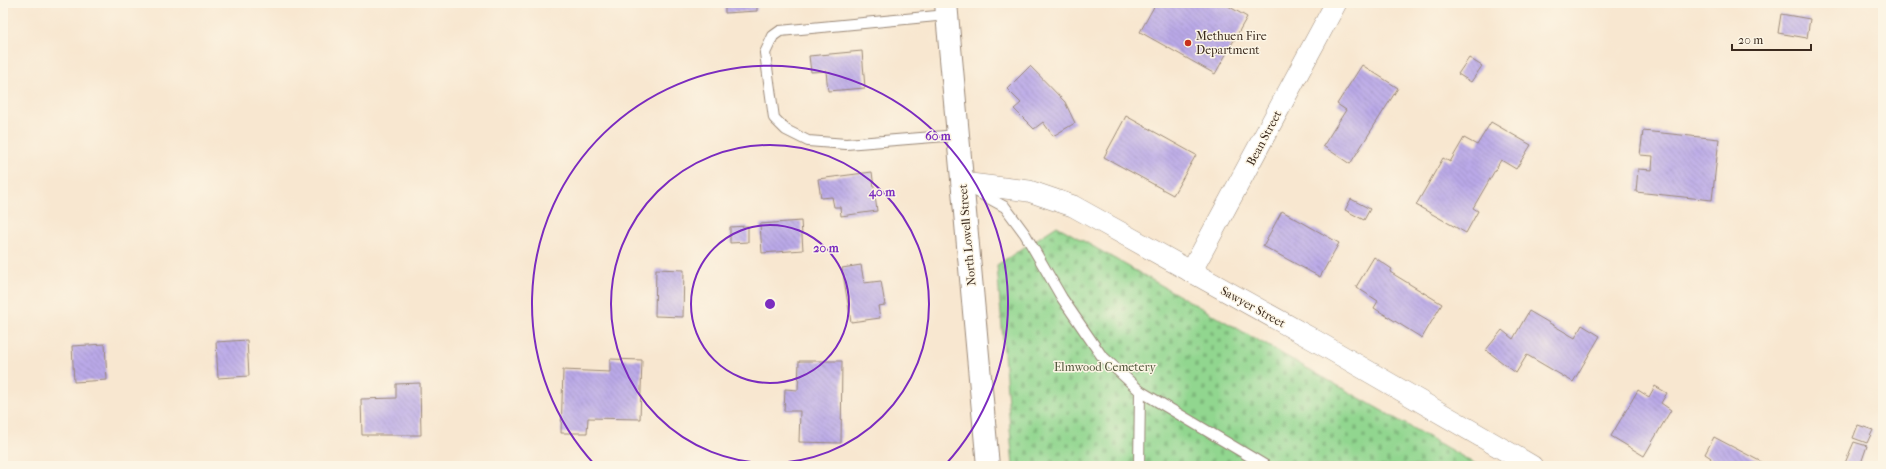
<svg xmlns="http://www.w3.org/2000/svg" width="1886" height="469" font-family="'IM FELL French Canon',serif">
<defs>
<pattern id="cemetery-stones" width="16" height="16" patternUnits="userSpaceOnUse"><rect width="16" height="16" fill="#91d68f"/><path d="M2 7V4a2 2 0 0 1 4 0v3zM10 15v-3a2 2 0 0 1 4 0v3z" fill="#7eb87b"/></pattern>
<pattern id="building-back-hatch" width="6" height="6" patternUnits="userSpaceOnUse"><rect width="6" height="6" fill="#baa9e8"/><path d="M-1 5l2 2M0 0l6 6M5-1l2 2" fill="none" stroke="#988abb"/></pattern>
</defs>
<rect width="100%" height="100%" fill="#fcf5e5"/>
<filter id="ink" filterUnits="userSpaceOnUse"><feTurbulence type="fractalNoise" baseFrequency=".025" numOctaves="2"/><feDisplacementMap in="SourceGraphic" scale="8" xChannelSelector="R" yChannelSelector="G"/><feConvolveMatrix kernelMatrix="1 2 1 2 8 2 1 2 1" color-interpolation-filters="sRGB"/></filter>
<filter id="wash" filterUnits="userSpaceOnUse"><feTurbulence type="fractalNoise" baseFrequency=".012" numOctaves="4" result="noise"/><feDisplacementMap in="SourceGraphic" scale="16" xChannelSelector="R" yChannelSelector="G"/><feGaussianBlur stdDeviation="0.9" result="paint"/><feColorMatrix in="noise" values="0 0 0 0 0 0 0 0 0 0 0 0 0 0 0 0 0 1.4 0 .05"/><feComposite in="paint" operator="in"/></filter>
<g filter="url(#wash)">
<rect width="100%" height="100%" fill="#f8e7d0"/>
<path fill="url(#cemetery-stones)" stroke="#668056" d="M1057,226L1479,466H1013L997,265Z"/>
<g id="blocks">
<g fill="url(#building-back-hatch)">
<path d="M725,3H757V11L725,13Z"/>
<path d="M1156,3H1223L1247,17L1215,74L1140,32Z"/>
<path d="M1781,14L1810,19L1807,38L1778,33Z"/>
<path d="M862,51L865,88L828,91L826,71L811,72L809,56Z"/>
<path d="M1469,58L1482,66L1471,82L1458,74Z"/>
<path d="M1362,65L1398,88L1350,164L1323,146L1346,110L1337,104Z"/>
<path d="M1030,66L1065,102L1075,123L1053,136L1043,122L1034,129L1014,109L1021,103L1007,89Z"/>
<path d="M1126,116L1196,155L1173,195L1104,157Z"/>
<path d="M1491,122L1531,145L1516,169L1501,160L1473,208L1478,211L1466,233L1416,205L1443,158L1450,162L1464,138L1477,145Z"/>
<path d="M1643,131L1719,139L1712,200L1636,192L1638,169L1652,170L1653,156L1640,155Z"/>
<path d="M872,172L877,211L841,216L840,207H834L832,197L821,198L818,179Z"/>
<path d="M1351,199L1370,209L1364,220L1345,210Z"/>
<path d="M1282,211L1339,243L1320,277L1263,246Z"/>
<path d="M801,221L803,250L762,253L760,224Z"/>
<path d="M748,226V242L730,243V227Z"/>
<path d="M1374,257L1392,269L1390,272L1442,304L1422,338L1374,308L1378,301L1356,287Z"/>
<path d="M861,265L864,283L881,281L885,305L878,306L880,318L851,322L842,268Z"/>
<path d="M656,269L684,270L683,317L655,316Z"/>
<path d="M1529,311L1575,338L1582,325L1600,336L1573,382L1527,355L1516,373L1486,350L1502,330L1513,339Z"/>
<path d="M247,340L249,376L218,378L216,342Z"/>
<path d="M105,344L107,380L74,382L72,346Z"/>
<path d="M610,359L642,360L640,419L588,418L587,433H561L563,370L610,372Z"/>
<path d="M799,361H842L841,443L799,442L800,411H784L785,389L798,390Z"/>
<path d="M420,383L421,435H362L361,399L396,398V384Z"/>
<path d="M1655,386L1667,393L1661,403L1671,410L1644,456L1611,436L1638,390L1649,397Z"/>
<path d="M1858,425L1873,430L1867,443L1853,438Z"/>
<path d="M1714,437L1769,466H1707L1711,458L1705,454Z"/>
<path d="M1854,442L1867,446L1860,466L1845,463Z"/>
</g>
</g>
</g>
<g filter="url(#ink)">
<use href="#blocks" fill-opacity="0" stroke="#9a8877" stroke-width="1"/>
<g fill="none" stroke-linecap="round" stroke-linejoin="round">
<defs>
<g id="service">
<path d="M947,15L780,31L773,36L765,53L774,118L786,130L808,141L846,144L958,135"/>
<path d="M974,190L1005,207L1025,234L1062,298L1101,355L1140,391L1266,466"/>
<path d="M1139,466L1140,391"/>
</g>
<g id="minor">
<path d="M962,183L1029,191L1073,206L1316,341L1532,466"/>
<path d="M1191,272L1336,3"/>
</g>
<path id="secondary" d="M946,3L988,466"/>
</defs>
<use href="#service" stroke="#9a8877" stroke-width="12"/>
<use href="#minor" stroke="#9a8877" stroke-width="22"/>
<use href="#secondary" stroke="#9a8877" stroke-width="24"/>
<use href="#service" stroke="#fff" stroke-width="10"/>
<use href="#minor" stroke="#fff" stroke-width="21"/>
<use href="#secondary" stroke="#fff" stroke-width="22"/>
</g>
</g>
<g fill="none" stroke="#7b2cbf" stroke-width="2">
<circle cx="770" cy="304" r="79"/>
<circle cx="770" cy="304" r="159"/>
<path d="M595 465A238 238 0 1 1 945 465"/>
</g>
<circle fill="#c8321e" stroke="#fcf5e5" stroke-width="1.5" cx="1188" cy="43" r="4"/>
<g text-anchor="middle" dominant-baseline="central" stroke-width="3" stroke-linejoin="round" paint-order="stroke">
<g font-size="12" fill="#3b2a1e" stroke="#fcf5e5" text-anchor="start">
<text x="1196" y="36">Methuen Fire<tspan x="1196" dy="14">Department</tspan></text>
</g>
<g font-size="12" fill="#3b2a1e" stroke="#fcf5e5">
<text transform="translate(1264 138) rotate(-62)">Bean Street</text>
<text transform="translate(967 235) rotate(-95)">North Lowell Street</text>
<text transform="translate(1253 307) rotate(29)">Sawyer Street</text>
</g>
<g font-size="12" fill="#50553a" stroke="#fcf5e5">
<text x="1105" y="367">Elmwood Cemetery</text>
</g>
</g>
<circle cx="770" cy="304" r="6" fill="#7b2cbf" stroke="#fcf5e5" stroke-width="2"/>
<g font-size="12" text-anchor="middle" font-weight="bold" fill="#7b2cbf" stroke="#fcf5e5" stroke-width="3" stroke-linejoin="round" paint-order="stroke">
<text x="938" y="140">60 m</text>
<text x="882" y="196">40 m</text>
<text x="826" y="252">20 m</text>
</g>
<rect width="1886" height="469" fill="none" stroke="#fcf5e5" stroke-width="16"/>
<path d="M1732 44v6h79v-6" fill="none" stroke="#3b2a1e" stroke-width="2"/>
<text x="1738" y="44" font-size="12" fill="#3b2a1e" stroke="#fcf5e5" stroke-width="3" paint-order="stroke">20 m</text>
</svg>
